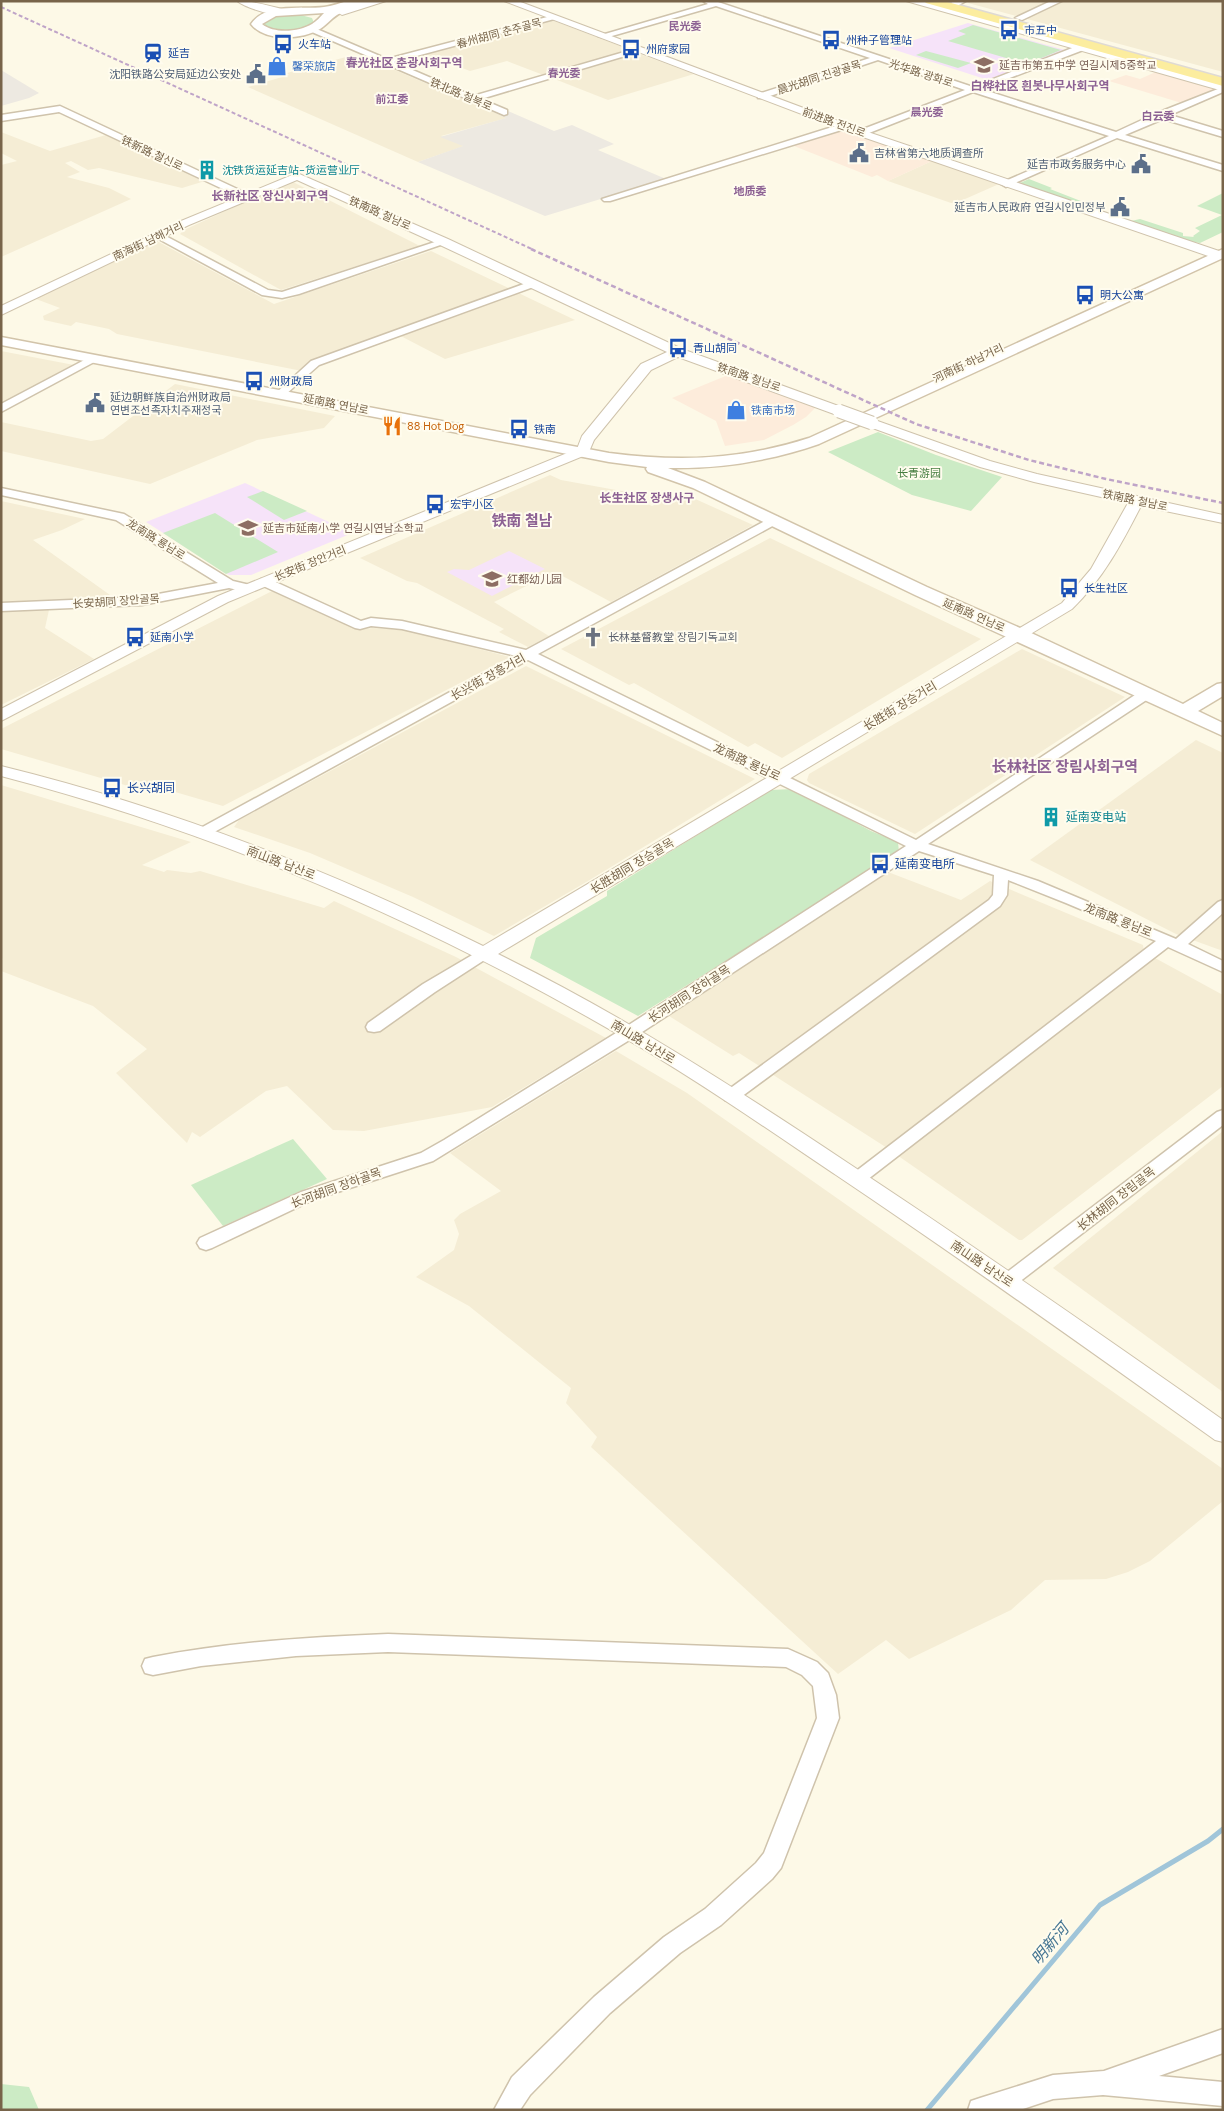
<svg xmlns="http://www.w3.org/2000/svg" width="1224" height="2111" font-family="'DM Sans','Noto Sans SC','Noto Sans KR',sans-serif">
<rect width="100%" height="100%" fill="#fdf9e7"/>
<g fill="#f5edd5">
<path d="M966,2H1223V72L968,3Z"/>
<path d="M552,20L633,51L546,76L507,61L470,71L426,54Z"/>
<path d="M637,53L694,74L608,100L552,78Z"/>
<path d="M346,57L376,70L388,67L507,118L441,136L464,146L418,162L248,87L289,75L287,73Z"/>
<path d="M1,132L50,151L106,135L205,181L182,188L99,168L88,170L71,161L65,163L80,172L67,177L109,188L131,199L1,257V165L17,161L1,153Z"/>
<path d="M932,161L999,184L956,203H951L888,181Z"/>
<path d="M291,181L420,246L281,290L180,234L184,230Z"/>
<path d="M155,240L274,304L431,251L575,320L445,359L393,332L302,371L117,334L109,329L76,322L71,326L44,320L43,316L60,308L36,299Z"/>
<path d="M1,351L74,365L1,405Z"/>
<path d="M175,384L335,416L324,428L257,440L150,484L1,451V422L91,441L103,439Z"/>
<path d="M550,475L561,480L627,492L628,495L652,506L682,493L753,525L611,602L555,572L494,602L549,636L528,647L499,632L504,629L417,583L407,581L360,558Z"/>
<path d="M1,501L85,519L62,530L33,540L110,595L105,606L49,610L45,628L94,659L1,705Z"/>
<path d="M770,538L981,639L782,758L755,743L748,747L634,683L629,685L561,649Z"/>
<path d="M272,591L358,630L373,628L405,630L510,657L223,806L158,787L149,792L1,749V729Z"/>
<path d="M1022,649L1125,697L915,834L809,783L807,780L809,774Z"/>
<path d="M526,666L755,779L588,881L494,936L413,897L310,853L234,827L239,820Z"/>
<path d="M1196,740L1223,753V951L1176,934L1030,860Z"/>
<path d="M1,785L191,842L142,865L164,872L167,870L191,873L200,871L324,908L334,901L456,957L606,1038L492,1107L364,1131L333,1130L287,1086L266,1091L200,1137L192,1132L187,1143L116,1073L147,1049L93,1006L1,971V961L3,959L1,958Z"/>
<path d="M888,872L961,900L990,881L1143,945L1144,952L1223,995V1086L1022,1240H1019L884,1146L739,1053L733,1056L669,1016Z"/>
<path d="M616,1051L687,1093L1223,1469V1501L1150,1561L1128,1572L1106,1579L1045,1580L1011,1610L909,1659L886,1640L838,1674L591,1447L597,1437L566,1403L571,1388L469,1306L416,1277L454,1250L459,1234L454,1220L460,1214L501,1191L450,1153Z"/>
<path d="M1223,1131V1392L1053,1268Z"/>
</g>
<g fill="#fdecdb">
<path d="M1158,71L1215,88L1216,90L1185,104L1109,81L1126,75L1140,79Z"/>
<path d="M838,129L932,161L888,181L877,175L872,177L789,144Z"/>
<path d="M728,375L818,405L806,417L793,425L764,440L725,446L716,421L672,398Z"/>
</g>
<g fill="#ede9e1">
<path d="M1,70L39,93L29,98L1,106Z"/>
<path d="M508,111L554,131L572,125L614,144L598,150L666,179L545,216L418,162L463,146L440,137L506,118L498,114Z"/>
</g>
<g fill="#f6e3f9">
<path d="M968,23L1065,50L988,80L889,48Z"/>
<path d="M245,483L331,523L350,534L251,575H229L146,522Z"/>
<path d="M509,551L545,569L492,596L447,572L454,569L469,570Z"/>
</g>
<g fill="#ccebc5">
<path d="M297,14L312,18L314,23C301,32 275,35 263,24L277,15Z"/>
<path d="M973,25L1061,50L1027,64L948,41L966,34L958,31Z"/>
<path d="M926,51L971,63L958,68L916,55Z"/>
<path d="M1029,179L1052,188L1050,189L1091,205L1088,207L1020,183Z"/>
<path d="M1223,193V232L1200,243L1188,241L1131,221L1140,219L1183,233V236L1194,237L1193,236L1200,231L1195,228L1222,215L1197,206Z"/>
<path d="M878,432L936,455L1002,477L971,511L912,495L828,452Z"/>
<path d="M263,491L307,511L284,520L247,497Z"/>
<path d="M215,513L278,552L226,574L163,533Z"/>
<path d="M793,789L871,831L898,842L899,852L638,1016L530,958L536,938L607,896V891L770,790Z"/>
<path d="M293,1139L327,1179L223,1226L191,1185Z"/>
<path d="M1,2084L29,2087L39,2110H1Z"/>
</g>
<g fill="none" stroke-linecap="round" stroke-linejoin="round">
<path stroke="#a0c5d9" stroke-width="5" d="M927,2110L1100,1905L1208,1841L1223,1829"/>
<defs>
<g id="minor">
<path d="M703,1H715L973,87L1085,43H1091V47L981,89L1116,132L1157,113L1223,87V92L1170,115L1223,131V137L1163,119L1125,135L1223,165V171L1117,138L1006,187L1001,184L1003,182L1109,136L973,92L864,135H858V131L965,90L878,60L764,98H758V94L870,58L716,6L605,38L598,36L708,4Z"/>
<path d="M954,1H966L957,6H951L950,4Z"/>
<path d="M1051,1H1062L1022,20L1015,18Z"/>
<path d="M551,16L558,18L394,62L473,96L638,48L645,50L481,99L507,110V114L504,115L305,29L312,27L387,59Z"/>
<path d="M60,106L248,194L250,196L248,198H242L59,112L1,121V115Z"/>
<path d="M845,123L849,126L848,128L610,201H604L602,199Z"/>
<path d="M158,232L268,290L282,292L441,240L444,239L449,242L299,294L282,298L262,295L155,237V233Z"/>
<path d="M532,281L536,282V286L319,365L285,395L281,396L276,393L311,361Z"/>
<path d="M92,356L96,357L97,359L96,361L1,412V404Z"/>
<path d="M1,488L124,514L233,581L250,585L252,588L246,592L229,588L142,605L1,611V603L142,597L218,583L116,520L1,495Z"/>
<path d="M774,516L778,517L780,520L778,523L538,654L916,840L1141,691H1151L1153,694L1151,697L928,844L1038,881L1176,939L1218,902L1223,900V913L1188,944L1223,961V972L1168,947L863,1183L857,1185L851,1183L848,1179L851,1175L1156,941L1066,903L1008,880L1007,895L1000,906L737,1100L731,1102L725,1100L723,1096L725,1092L989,900L993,895L994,875L919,851L636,1036L433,1161L313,1200L212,1248L206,1250L200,1248L197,1243L200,1238L301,1192L421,1153L444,1140L624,1028L906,846L528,660L207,836H197L195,833L197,830L516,656L402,629L371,626L360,629L355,628L261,585L259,582L261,579H269L361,621L371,618L402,621L526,650Z"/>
<path d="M484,949L489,951L492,954L489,957L435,992L380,1031L374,1032L368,1031L366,1027L368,1023L423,984L479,951Z"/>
<path d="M1223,1110V1125L1014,1286L1008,1288L1002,1286L999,1281L1002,1276L1217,1112Z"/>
<path d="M388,1634L788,1649L817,1662L828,1673L836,1695L839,1718L781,1868L772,1879L721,1925L680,1953L610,2013L530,2095L520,2110H494L512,2077L594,1997L664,1937L705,1909L756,1863L764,1853L817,1718L813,1686L802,1675L786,1667L388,1652L296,1656L201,1666L153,1675L145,1673L142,1666L145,1659L153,1657C231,1642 309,1637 388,1634Z"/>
<path d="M1223,2029V2053L1159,2076L1223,2082V2106L1103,2095L1053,2099L1020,2110H968L971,2101L980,2098L1053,2075L1104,2071Z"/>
</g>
<g id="tertiary">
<path d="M237,1C254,1 270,6 286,10L288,12C279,19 246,8 237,1Z"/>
<path d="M370,1H386L342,15L337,12Z"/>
<path d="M504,1H518L865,131L1222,252L1223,257L1214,258L857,135Z"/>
<path d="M906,1H922L1223,85V91Z"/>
<path d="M297,173L448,239L682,349L844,408L846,411L844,414H834L678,357L651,370L594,440L588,454L228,602L1,721V709L218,596L577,449L582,436L641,364L667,352L440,245L297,180L189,225L1,315V306L181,221Z"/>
<path d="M872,419L990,461L1037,474L1223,515V523L1141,506C1122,543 1103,579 1072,609L498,954C621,1014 734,1087 848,1163C974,1246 1099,1333 1223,1420V1442L1215,1440C1089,1350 964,1261 836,1175C772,1132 709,1088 643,1049C443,930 227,835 1,776V766C168,807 329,870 483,946L1062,603L1091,569L1128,503L1034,482L980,467L867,426L865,423Z"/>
</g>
<g id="secondary">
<path d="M347,1H374C366,8 351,8 341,13C333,16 328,24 320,29C301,40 265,42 251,24C266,2 301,10 324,7C332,6 340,3 347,1ZM324,13C320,17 317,21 312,24C299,32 274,34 262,24L276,16Z"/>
<path d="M1223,249V258L819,444C770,461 720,469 668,468L705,482L927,587L1027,631L1183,704L1217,684L1223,683V696L1198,711L1223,723V736L915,595L693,488L648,472L646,469L647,467L609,462L1,345V337L609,453C680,462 740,460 809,438Z"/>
</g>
<path id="primary" d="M924,1H944L1223,78V86L926,3Z"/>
</defs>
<use href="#minor" stroke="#cfc3ac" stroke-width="3"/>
<use href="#tertiary" stroke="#cfc3ac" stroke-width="2"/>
<use href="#secondary" stroke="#d2c4aa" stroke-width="3"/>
<use href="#primary" stroke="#dfdad4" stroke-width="3"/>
<use href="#minor" fill="#fff" fill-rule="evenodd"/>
<use href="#tertiary" fill="#fff" fill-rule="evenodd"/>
<use href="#secondary" fill="#fff" fill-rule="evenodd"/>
<use href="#primary" fill="#fced9f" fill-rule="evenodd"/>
<path stroke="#bfa4c8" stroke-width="2" stroke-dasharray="4 2.5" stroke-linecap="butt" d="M1,7L534,250"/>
<path stroke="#bfa4c8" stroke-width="2.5" stroke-dasharray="5 3" stroke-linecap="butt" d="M531,249L916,424L1029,460L1106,479L1223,503"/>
<defs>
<path id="tertiary-bridge" d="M839,411L872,423"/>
</defs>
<use href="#tertiary-bridge" stroke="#cfc3ac" stroke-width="15" stroke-linecap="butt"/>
<use href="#tertiary-bridge" stroke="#fff" stroke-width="13"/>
</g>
<defs>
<symbol id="bus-bare" viewBox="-9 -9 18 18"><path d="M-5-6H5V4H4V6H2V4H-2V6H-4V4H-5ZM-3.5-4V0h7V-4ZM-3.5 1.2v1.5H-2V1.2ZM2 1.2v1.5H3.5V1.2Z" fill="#1a4fb4" stroke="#fffcee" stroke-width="2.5" paint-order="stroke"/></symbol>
<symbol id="station-bare" viewBox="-9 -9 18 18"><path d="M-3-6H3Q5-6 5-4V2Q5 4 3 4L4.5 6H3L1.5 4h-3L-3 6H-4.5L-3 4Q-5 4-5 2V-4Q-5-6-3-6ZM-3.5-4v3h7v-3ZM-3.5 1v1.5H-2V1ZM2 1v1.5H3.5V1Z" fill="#1a4fb4" stroke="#fffcee" stroke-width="2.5" paint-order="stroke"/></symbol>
<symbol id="school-bare" viewBox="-9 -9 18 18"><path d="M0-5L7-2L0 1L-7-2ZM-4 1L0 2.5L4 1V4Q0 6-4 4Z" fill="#8d6e63" stroke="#fffcee" stroke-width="2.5" paint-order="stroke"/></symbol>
<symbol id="shop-bare" viewBox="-9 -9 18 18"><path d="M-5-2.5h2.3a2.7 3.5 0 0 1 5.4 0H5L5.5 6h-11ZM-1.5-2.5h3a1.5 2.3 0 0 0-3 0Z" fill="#3f7fe0" stroke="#fffcee" stroke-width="2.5" paint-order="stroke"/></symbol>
<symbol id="civic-bare" viewBox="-9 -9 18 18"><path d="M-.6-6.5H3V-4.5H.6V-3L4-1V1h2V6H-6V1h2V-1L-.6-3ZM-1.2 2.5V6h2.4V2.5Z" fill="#5c6f8a" stroke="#fffcee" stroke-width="2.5" paint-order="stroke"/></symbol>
<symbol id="building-bare" viewBox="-9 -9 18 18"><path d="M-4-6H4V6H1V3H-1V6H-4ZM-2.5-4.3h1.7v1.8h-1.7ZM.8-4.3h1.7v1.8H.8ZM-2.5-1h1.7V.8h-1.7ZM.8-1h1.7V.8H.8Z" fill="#0f9aa8" stroke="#fffcee" stroke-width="2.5" paint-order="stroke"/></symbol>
<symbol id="restaurant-bare" viewBox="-9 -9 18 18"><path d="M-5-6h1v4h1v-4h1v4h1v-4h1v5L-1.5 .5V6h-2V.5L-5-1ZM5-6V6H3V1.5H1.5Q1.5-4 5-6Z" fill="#e8710a" stroke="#fffcee" stroke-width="2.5" paint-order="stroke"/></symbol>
<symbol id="church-bare" viewBox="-9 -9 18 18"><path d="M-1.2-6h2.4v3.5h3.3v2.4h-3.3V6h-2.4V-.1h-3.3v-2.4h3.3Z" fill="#6b7280" stroke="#fffcee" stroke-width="2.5" paint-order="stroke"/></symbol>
</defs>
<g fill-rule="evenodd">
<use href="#bus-bare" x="995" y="16" width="28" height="28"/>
<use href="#bus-bare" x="817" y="26" width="28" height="28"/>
<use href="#bus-bare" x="269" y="30" width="28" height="28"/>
<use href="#bus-bare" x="617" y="35" width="28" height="28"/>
<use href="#station-bare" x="139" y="39" width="28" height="28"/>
<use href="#school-bare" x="970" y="51" width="28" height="28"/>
<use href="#shop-bare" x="263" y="52" width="28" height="28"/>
<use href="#civic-bare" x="242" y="60" width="28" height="28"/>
<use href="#civic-bare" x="845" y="139" width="28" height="28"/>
<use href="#civic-bare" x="1127" y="150" width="28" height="28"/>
<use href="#building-bare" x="193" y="156" width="28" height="28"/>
<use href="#civic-bare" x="1106" y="193" width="28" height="28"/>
<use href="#bus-bare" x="1071" y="281" width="28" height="28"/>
<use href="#bus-bare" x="664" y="334" width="28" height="28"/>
<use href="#bus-bare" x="240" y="367" width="28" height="28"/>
<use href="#civic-bare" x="81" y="389" width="28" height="28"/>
<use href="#shop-bare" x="722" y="396" width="28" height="28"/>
<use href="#restaurant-bare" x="378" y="412" width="28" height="28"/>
<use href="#bus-bare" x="505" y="415" width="28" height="28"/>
<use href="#bus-bare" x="421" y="490" width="28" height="28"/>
<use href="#school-bare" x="234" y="514" width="28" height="28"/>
<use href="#school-bare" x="478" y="565" width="28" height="28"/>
<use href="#bus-bare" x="1055" y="574" width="28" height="28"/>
<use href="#bus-bare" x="121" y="623" width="28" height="28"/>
<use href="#church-bare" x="579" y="623" width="28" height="28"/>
<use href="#bus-bare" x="98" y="774" width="28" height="28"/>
<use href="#building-bare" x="1037" y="803" width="28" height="28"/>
<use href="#bus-bare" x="866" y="850" width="28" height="28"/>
</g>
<g text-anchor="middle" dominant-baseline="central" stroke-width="4" stroke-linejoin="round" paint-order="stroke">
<g font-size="11" font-weight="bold" fill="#8d6294" stroke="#fffcee">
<text x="685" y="26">民光委</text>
<text x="564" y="73">春光委</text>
<text x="392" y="99">前江委</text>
<text x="927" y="112">晨光委</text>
<text x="1158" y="116">白云委</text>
<text x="750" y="191">地质委</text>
</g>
<g font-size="11" fill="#164399" stroke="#fffcee" text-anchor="start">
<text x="1024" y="30">市五中</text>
<text x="846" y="40">州种子管理站</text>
<text x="298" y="44">火车站</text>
<text x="646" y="49">州府家园</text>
<text x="168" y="53">延吉</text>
<text x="1100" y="295">明大公寓</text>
<text x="693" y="348">青山胡同</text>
<text x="269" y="381">州财政局</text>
<text x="534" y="429">铁南</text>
<text x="450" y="504">宏宇小区</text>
<text x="1084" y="588">长生社区</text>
<text x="150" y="637">延南小学</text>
</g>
<g font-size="11" fill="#78644a" stroke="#fffcee">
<text transform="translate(499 33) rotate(-15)">春州胡同 춘주골목</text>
<text transform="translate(921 73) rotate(18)">光华路 광화로</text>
<text transform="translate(819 77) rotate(-18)">晨光胡同 진광골목</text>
<text transform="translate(461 94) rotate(23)">铁北路 철북로</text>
<text transform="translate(834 122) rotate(20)">前进路 전진로</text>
<text transform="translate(152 153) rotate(25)">铁新路 철신로</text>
<text transform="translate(380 213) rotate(24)">铁南路 철남로</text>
<text transform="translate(148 241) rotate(-25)">南海街 남해거리</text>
<text transform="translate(968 363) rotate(-25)">河南街 하남거리</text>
<text transform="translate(749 377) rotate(19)">铁南路 철남로</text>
<text transform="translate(336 404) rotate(11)">延南路 연남로</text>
<text transform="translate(1135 500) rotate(12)">铁南路 철남로</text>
<text transform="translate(156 539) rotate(32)">龙南路 룡남로</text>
<text transform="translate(310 563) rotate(-22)">长安街 장안거리</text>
<text transform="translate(116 601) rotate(-4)">长安胡同 장안골목</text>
<text transform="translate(974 615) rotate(24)">延南路 연남로</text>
</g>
<g font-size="11" fill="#785e54" stroke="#fffcee" text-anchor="start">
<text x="999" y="65">延吉市第五中学 연길시제5중학교</text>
<text x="263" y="528">延吉市延南小学 연길시연남소학교</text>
<text x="507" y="579">红都幼儿园</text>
</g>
<g font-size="11" fill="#366cbe" stroke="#fffcee" text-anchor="start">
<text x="292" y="66">馨荣旅店</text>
<text x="751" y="410">铁南市场</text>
</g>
<g font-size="11" fill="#4e5e75" stroke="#fffcee" text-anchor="end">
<text x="241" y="74">沈阳铁路公安局延边公安处</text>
<text x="874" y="153" text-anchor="start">吉林省第六地质调查所</text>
<text x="1126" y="164">延吉市政务服务中心</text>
<text x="1105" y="207">延吉市人民政府 연길시인민정부</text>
<text x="110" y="397" text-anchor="start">延边朝鲜族自治州财政局<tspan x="110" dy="13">연변조선족자치주재정국</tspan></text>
</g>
<g font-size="11" fill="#0d838f" stroke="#fffcee" text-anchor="start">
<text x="222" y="170">沈铁货运延吉站-货运营业厅</text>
</g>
<g font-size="11" fill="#c56008" stroke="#fffcee" text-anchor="start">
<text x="407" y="426">88 Hot Dog</text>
</g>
<g font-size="11" fill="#477e42" stroke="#fffcee">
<text x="919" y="473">长青游园</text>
</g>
<g font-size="11" fill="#5b616d" stroke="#fffcee" text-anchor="start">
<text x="608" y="637">长林基督教堂 장림기독교회</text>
</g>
<g font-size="12" font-weight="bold" fill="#8d6294" stroke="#fffcee">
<text x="404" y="63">春光社区 춘광사회구역</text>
<text x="1040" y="86">白桦社区 흰봇나무사회구역</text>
<text x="270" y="196">长新社区 장신사회구역</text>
<text x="647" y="498">长生社区 장생사구</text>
</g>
<g font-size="12" fill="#78644a" stroke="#fffcee">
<text transform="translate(488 677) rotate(-29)">长兴街 장흥거리</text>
<text transform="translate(900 706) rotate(-31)">长胜街 장승거리</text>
<text transform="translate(747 762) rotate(25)">龙南路 룡남로</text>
<text transform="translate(281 863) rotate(21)">南山路 남산로</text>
<text transform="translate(632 866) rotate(-31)">长胜胡同 장승골목</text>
<text transform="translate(1118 920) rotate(22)">龙南路 룡남로</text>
<text transform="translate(689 994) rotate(-33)">长河胡同 장하골목</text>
<text transform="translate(643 1042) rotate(31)">南山路 남산로</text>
<text transform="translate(336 1188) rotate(-20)">长河胡同 장하골목</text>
<text transform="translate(1116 1199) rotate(-38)">长林胡同 장림골목</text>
<text transform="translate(982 1264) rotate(34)">南山路 남산로</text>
</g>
<g font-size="12" fill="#164399" stroke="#fffcee" text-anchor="start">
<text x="127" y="788">长兴胡同</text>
<text x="895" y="864">延南变电所</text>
</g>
<g font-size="12" fill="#0d838f" stroke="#fffcee" text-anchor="start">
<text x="1066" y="817">延南变电站</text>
</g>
<g font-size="15" font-weight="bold" fill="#8d6294" stroke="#fffcee">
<text x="522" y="521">铁南 철남</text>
</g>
<g font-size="15" font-weight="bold" fill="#8d6294" stroke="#fffcee">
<text x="1065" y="767">长林社区 장림사회구역</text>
</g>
<g font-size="16" font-style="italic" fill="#467693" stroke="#fffcee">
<text transform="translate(1050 1944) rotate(-50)">明新河</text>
</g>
</g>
<rect width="1224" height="2111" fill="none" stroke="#78644a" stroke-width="5"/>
</svg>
